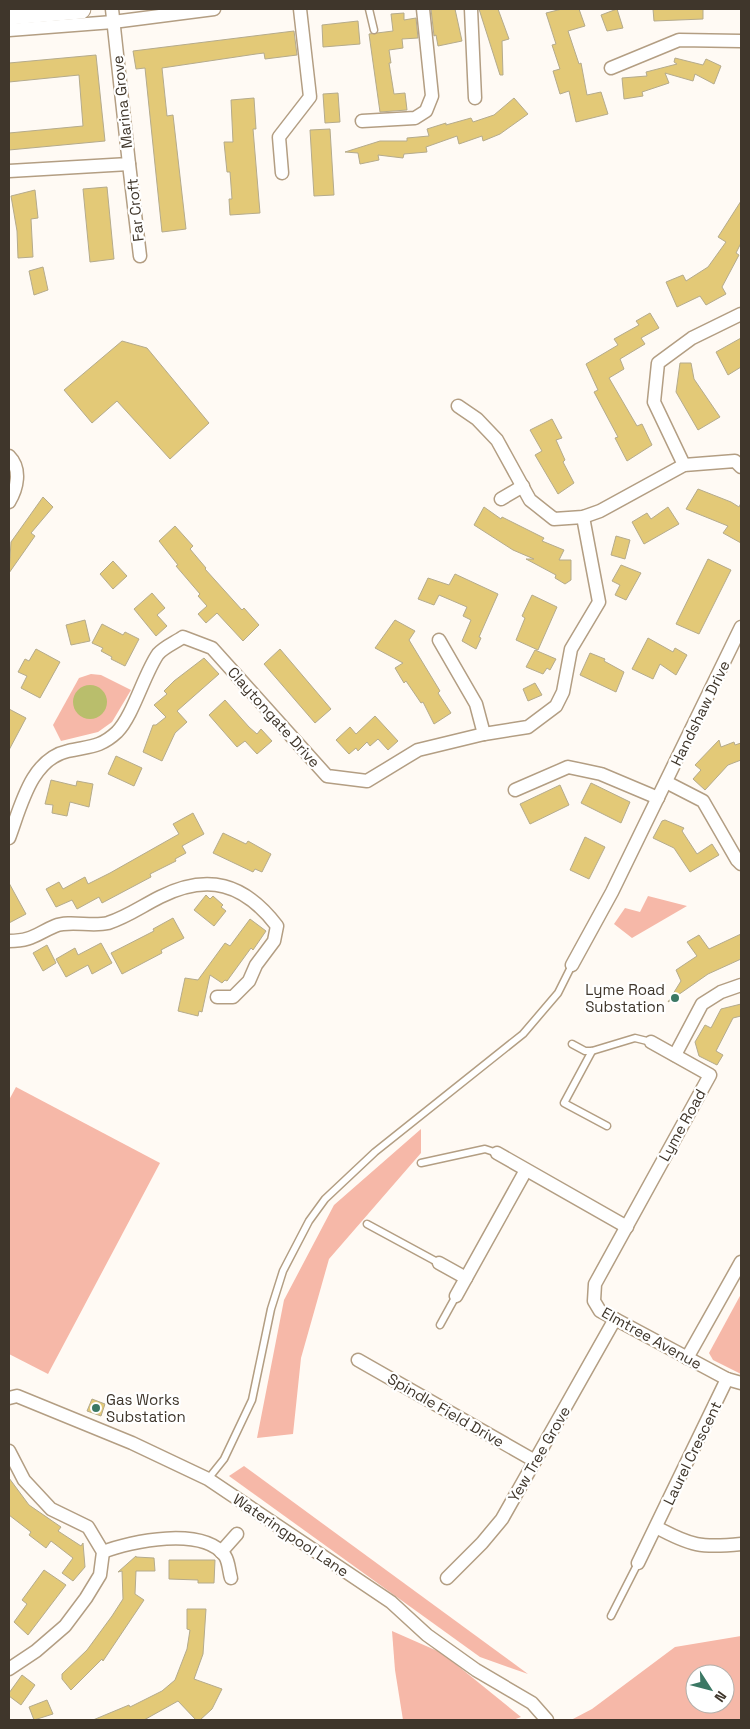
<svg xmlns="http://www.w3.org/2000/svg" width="750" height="1729" font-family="'Space Grotesk',sans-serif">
<rect width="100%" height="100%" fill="#fffaf4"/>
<g fill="#f6b8a8" fill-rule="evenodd">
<path d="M91,674L101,675L131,690L112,722L98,732L61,741L53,725L79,678Z"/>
<path d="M648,896L687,906L632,938L614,924L625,908L640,912Z"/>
<path d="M16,1087L160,1163L48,1374L9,1354V1100Z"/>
<path d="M421,1129V1153L329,1259L301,1358L293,1434L257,1438L284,1300L334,1205Z"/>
<path d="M741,1294V1374L713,1360L709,1353Z"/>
<path d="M244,1466L528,1674L480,1657L229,1476Z"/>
<path d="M392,1631L442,1653L521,1717L513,1720H403L395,1670Z"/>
<path d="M741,1636V1720H571L592,1709L675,1647ZM695,1674H725V1704H695Z"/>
</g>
<circle fill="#b9be6c" cx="90" cy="702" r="17"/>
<g fill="#e3c977" stroke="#b5ab8c">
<path d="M431,9H455L462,41L438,46L436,35L434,36Z"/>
<path d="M479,9H498L509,39L502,41L503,75H500Z"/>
<path d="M562,9H579L585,26L568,31L579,64L581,63L587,95L601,92L608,114L576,122L569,91L560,94L553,71L560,69L552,45L556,44L546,13Z"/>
<path d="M617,9L623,28L607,31L601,15Z"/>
<path d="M653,9H703V19L654,21Z"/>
<path d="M404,13V20L416,18L418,38L402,39L403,48L389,50L391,63H389L394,94L405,93L407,110L380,112L369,34L393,31L391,14Z"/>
<path d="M358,21L360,44L323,47L322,25Z"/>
<path d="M294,31L297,55L265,59L264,53L256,54L162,68L167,116L173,115L186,229L162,232L145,68L136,69L133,51Z"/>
<path d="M96,55L105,141L9,150V133L83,126L79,75L9,82V63Z"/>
<path d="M675,58L703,65L706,59L721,66L714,84L695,74L693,81L665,73L669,83L642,92L643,96L624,99L622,78L647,76L646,72L677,64L674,62Z"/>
<path d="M338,93L340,122L325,123L323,94Z"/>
<path d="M254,98L256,129H253L260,213L230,215L229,199H232L230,172H227L224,142H233L231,100Z"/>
<path d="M514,98L528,114L500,134L483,141L482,136L459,144L457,136L426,147L427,152L404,154L403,158L378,155L379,160L360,164L358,153L345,152L380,141H407V138L429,136L427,129L446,123V125L471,118L473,122L494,115Z"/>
<path d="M330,129L334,195L314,196L310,130Z"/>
<path d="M107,187L114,259L90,262L83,189Z"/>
<path d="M35,190L38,218L31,219L33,257L18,258L17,231L11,196Z"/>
<path d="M741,201V243L736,253L739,255L722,287L726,294L706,305L700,296L677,307L666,282L683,275L686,281L708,267L726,242L718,237Z"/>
<path d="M43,267L48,290L34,295L29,271Z"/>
<path d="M650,313L659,328L641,338L645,344L620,359L624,369L609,378L637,426L642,424L652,445L627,461L615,438L618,437L594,392L598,390L586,364L618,345L614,339L639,325L636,321Z"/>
<path d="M741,338V367L728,375L716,352Z"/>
<path d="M122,341L147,348L209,423L170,459L117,401L92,423L64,390Z"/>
<path d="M680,363H691L694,379L720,417L698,430L676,392Z"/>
<path d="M552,419L562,438L556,440L565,460L563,462L574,483L558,494L535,455L542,451L530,430Z"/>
<path d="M698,489L731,502L739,507L741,503V543L723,533L728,526L686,509Z"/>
<path d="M43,497L53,507L31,533L35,536L9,573L11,542Z"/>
<path d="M484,507L501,519L502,517L544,538L542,541L564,550L559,560H571V580L565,584L555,578L556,575L526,559H534L513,550L474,525Z"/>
<path d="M668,507L679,524L644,544L632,522L647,513L651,519Z"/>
<path d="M175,526L193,546L190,549L206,568L205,569L242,610L244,608L259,625L243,641L217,613L206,623L198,614L207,606L198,596L200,594L176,566L178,565L159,541Z"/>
<path d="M616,536L630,540L625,559L611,555Z"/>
<path d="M708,559L731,570L699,634L676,624Z"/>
<path d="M113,561L127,576L113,589L100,574Z"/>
<path d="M621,565L641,573L626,600L615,595L620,585L612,581Z"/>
<path d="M455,574L498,594L479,637L481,638L476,649L462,641L471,620L463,616L467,607L439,595L434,605L418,599L428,578L449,585Z"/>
<path d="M152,593L165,608L157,615L167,626L156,636L134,609Z"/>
<path d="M532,595L557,607L538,650L516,640L525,618L522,616Z"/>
<path d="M85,620L90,641L71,645L66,625Z"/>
<path d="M395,620L415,631L409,640L440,691L438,693L451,713L434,724L423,702L421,703L406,681L404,683L395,668L403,663L375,648Z"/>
<path d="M102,624L123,635L125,632L139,639L125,666L111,659L112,657L101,651L103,648L92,643Z"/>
<path d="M648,638L673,652L675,648L687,655L676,675L660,664L653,679L632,669Z"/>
<path d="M36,649L60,662L40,698L21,688L27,676L18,672L25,659L29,661Z"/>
<path d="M280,649L331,709L315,723L264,664Z"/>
<path d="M535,650L556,659L550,670L547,668L543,674L526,667Z"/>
<path d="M590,653L605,659L604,661L624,672L616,692L580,675Z"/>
<path d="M204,658L219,674L177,711L187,722L175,733L162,761L143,752L153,725H156L166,717L154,705L167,694L164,691L174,681Z"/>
<path d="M535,683L542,695L528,701L523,689Z"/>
<path d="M225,700L249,727L257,734L261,729L272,741L257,754L245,741L237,747L209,715Z"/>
<path d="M9,709L26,718L9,750Z"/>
<path d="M375,716L398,741L388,750L378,739L370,746L367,742L358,751L356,748L349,754L336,740L350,727L356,734Z"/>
<path d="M719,740L721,747L734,742L735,745L741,743V760L728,765L705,790L693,779L701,770L695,765Z"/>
<path d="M116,756L142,768L134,786L108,774Z"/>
<path d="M51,780L76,786L77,781L93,784L89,807L70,802L67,816L52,813L53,805L45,804Z"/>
<path d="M591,783L630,802L621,823L581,803Z"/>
<path d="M560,785L569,805L530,824L520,804Z"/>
<path d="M193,813L204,834L182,846L186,853L175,859L176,861L150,874L151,877L102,903L99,897L77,909L72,900L56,907L46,889L59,882L63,889L85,877L88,884L110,873L179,834L173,824Z"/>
<path d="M665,820L684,828L682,831L697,854L712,844L719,855L690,872L674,848L653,838L662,821Z"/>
<path d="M223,833L246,844L248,841L271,854L262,872L255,869L253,872L213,853Z"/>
<path d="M585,837L605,847L589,879L570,870Z"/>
<path d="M9,883L26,914L9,923Z"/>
<path d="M206,895L210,899L213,896L223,905L221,907L226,911L214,926L194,910Z"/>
<path d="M173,918L184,938L161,950L162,953L122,974L111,953L154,931L153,929Z"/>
<path d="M250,919L266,931L253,950L251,948L227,981L225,980L222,983L210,975L202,1012L199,1011L198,1016L178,1011L185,978L198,980L225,943L230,946Z"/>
<path d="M741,934V959L708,974L668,1002L681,981L676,970L697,956L687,942L699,935L709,949Z"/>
<path d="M101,943L112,963L92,974L88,965L66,977L56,959L75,948L78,955Z"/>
<path d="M47,945L56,963L43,971L33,953Z"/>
<path d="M741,1004V1016L733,1018L716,1051L723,1055L717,1065L699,1056L695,1042L705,1025L711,1028L721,1009Z"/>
<path d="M92,1399L105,1404L101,1416L87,1411Z"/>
<path d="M9,1478L29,1505L61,1527L58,1531L81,1546L83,1543L85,1567L73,1581L62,1573L73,1558L51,1541L46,1548L29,1535L31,1532L9,1515Z"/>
<path d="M136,1556V1557L154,1558L155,1571H136L135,1594L144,1600L103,1661L102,1659L71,1690L62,1679V1674L87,1650L112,1616L123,1599L122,1571L118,1572Z"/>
<path d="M169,1560H215L214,1583H198V1580L169,1579Z"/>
<path d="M44,1570L66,1585L28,1635L14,1622L27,1604L22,1600Z"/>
<path d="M187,1609H206L203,1654L194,1679L222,1689L212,1709L200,1720H196L178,1701L144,1720H93L129,1705L130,1707L162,1691L175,1680L187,1649L190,1630L187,1629Z"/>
<path d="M22,1675L35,1685L21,1705L9,1696V1693Z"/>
<path d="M47,1700L53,1714L34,1720L29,1707Z"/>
</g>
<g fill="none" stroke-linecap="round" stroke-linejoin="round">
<defs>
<g id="service">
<path d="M369,9L374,30"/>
<path d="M572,1044L585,1051H592L635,1038L651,1042"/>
<path d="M592,1051L564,1103L607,1126"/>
<path d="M421,1163L485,1149L497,1153"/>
<path d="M367,1224L439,1263"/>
<path d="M440,1325L456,1296"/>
<path d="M208,1479L224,1459L252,1400L271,1309L283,1271L309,1221L325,1199L375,1152L523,1034L558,993L572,965"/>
<path d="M611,1616L638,1563"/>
</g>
<g id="minor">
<path d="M471,9L475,98"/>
<path d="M9,30L113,22L214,9"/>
<path d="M611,68L679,40L741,41"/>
<path d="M362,121L415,118L426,111L432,96L423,9"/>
<path d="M129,164L140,256"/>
<path d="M9,171L129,164L112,9"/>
<path d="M282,173L279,137L310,97L300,9"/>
<path d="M458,406L477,419L497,440L530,500L554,519L583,517L600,511L684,465L735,461L741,467"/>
<path d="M9,456C22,469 17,489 9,502"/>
<path d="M684,465L654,402L658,363L692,338L741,314"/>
<path d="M501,499L523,486"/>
<path d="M439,640L476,704L484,734"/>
<path d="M666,782L703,801L737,860L741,864"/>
<path d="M515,790L568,767L601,774L658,798"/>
<path d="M9,838C21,806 31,759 68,751C89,746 100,748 117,732C133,716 144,674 158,654C164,647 176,642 183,637L212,648L327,776L367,781L418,750L484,734L528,727L556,706L563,692L571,649L599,602L583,517"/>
<path d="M9,941C32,941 36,934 55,926C69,920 92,927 108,923C127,917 142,906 160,897C208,873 244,883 277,926L274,941L256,965L249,981L233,997H217"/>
<path d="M572,965L612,892L741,627"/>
<path d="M651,1042L710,1075L595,1284L594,1301L600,1311L727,1379L741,1383"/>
<path d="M675,1055L702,1004L721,992L741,985"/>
<path d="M497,1153L627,1227"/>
<path d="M439,1263L466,1278"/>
<path d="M456,1296L526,1170"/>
<path d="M687,1358L741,1262"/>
<path d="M358,1360L535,1461"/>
<path d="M9,1398L17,1396L132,1443L208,1479L391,1602L427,1635L476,1670L532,1703L547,1720"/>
<path d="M9,1451L24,1480L51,1509L88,1527L103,1552L100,1575L86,1598L65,1626L36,1651L9,1669"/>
<path d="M656,1527C691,1546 701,1548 741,1544"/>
<path d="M103,1552C131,1541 203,1526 225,1556C229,1562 229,1572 231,1578"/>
<path d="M221,1552L237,1534"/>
<path d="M638,1563L727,1379"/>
<path d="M447,1578L482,1543L502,1519L615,1319"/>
</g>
<path id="secondary" d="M9,15L81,9"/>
</defs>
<use href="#service" stroke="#b39e83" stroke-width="9"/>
<use href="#minor" stroke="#b39e83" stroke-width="15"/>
<use href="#secondary" stroke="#b39e83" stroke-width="21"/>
<use href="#service" stroke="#fff" stroke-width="6"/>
<use href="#minor" stroke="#fff" stroke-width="12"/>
<use href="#secondary" stroke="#fff" stroke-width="19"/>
</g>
<g fill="#3b7864" stroke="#fff" stroke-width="2">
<circle cx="675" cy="998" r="5"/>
<circle cx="96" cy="1408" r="5"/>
</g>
<g text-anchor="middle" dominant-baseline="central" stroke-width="4.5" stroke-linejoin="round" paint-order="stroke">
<g font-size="15" fill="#3f362b" stroke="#fff">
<text transform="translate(122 102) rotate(-96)">Marina Grove</text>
<text transform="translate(135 210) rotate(-96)">Far Croft</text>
<text transform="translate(700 713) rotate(-64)">Handshaw Drive</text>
<text transform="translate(274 717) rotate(48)">Claytongate Drive</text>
<text transform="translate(682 1125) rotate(-61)">Lyme Road</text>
<text transform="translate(652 1338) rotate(29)">Elmtree Avenue</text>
<text transform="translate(446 1410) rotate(30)">Spindle Field Drive</text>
<text transform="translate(692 1453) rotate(-64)">Laurel Crescent</text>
<text transform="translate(539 1454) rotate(-60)">Yew Tree Grove</text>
<text transform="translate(291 1535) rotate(34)">Wateringpool Lane</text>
</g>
<g font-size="15" fill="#3f362b" stroke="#fff" text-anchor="end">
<text x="665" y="989">Lyme Road<tspan x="665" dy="17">Substation</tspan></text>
<text x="106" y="1399" text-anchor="start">Gas Works<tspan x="106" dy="17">Substation</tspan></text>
</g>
</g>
<rect width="750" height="1729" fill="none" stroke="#3f362b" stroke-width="20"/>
<g transform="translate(710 1689) rotate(126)"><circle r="24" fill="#ffffff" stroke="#b2afaa"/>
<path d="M0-4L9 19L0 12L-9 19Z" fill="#3b7864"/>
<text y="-8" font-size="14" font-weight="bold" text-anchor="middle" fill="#3f362b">N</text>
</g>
</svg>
